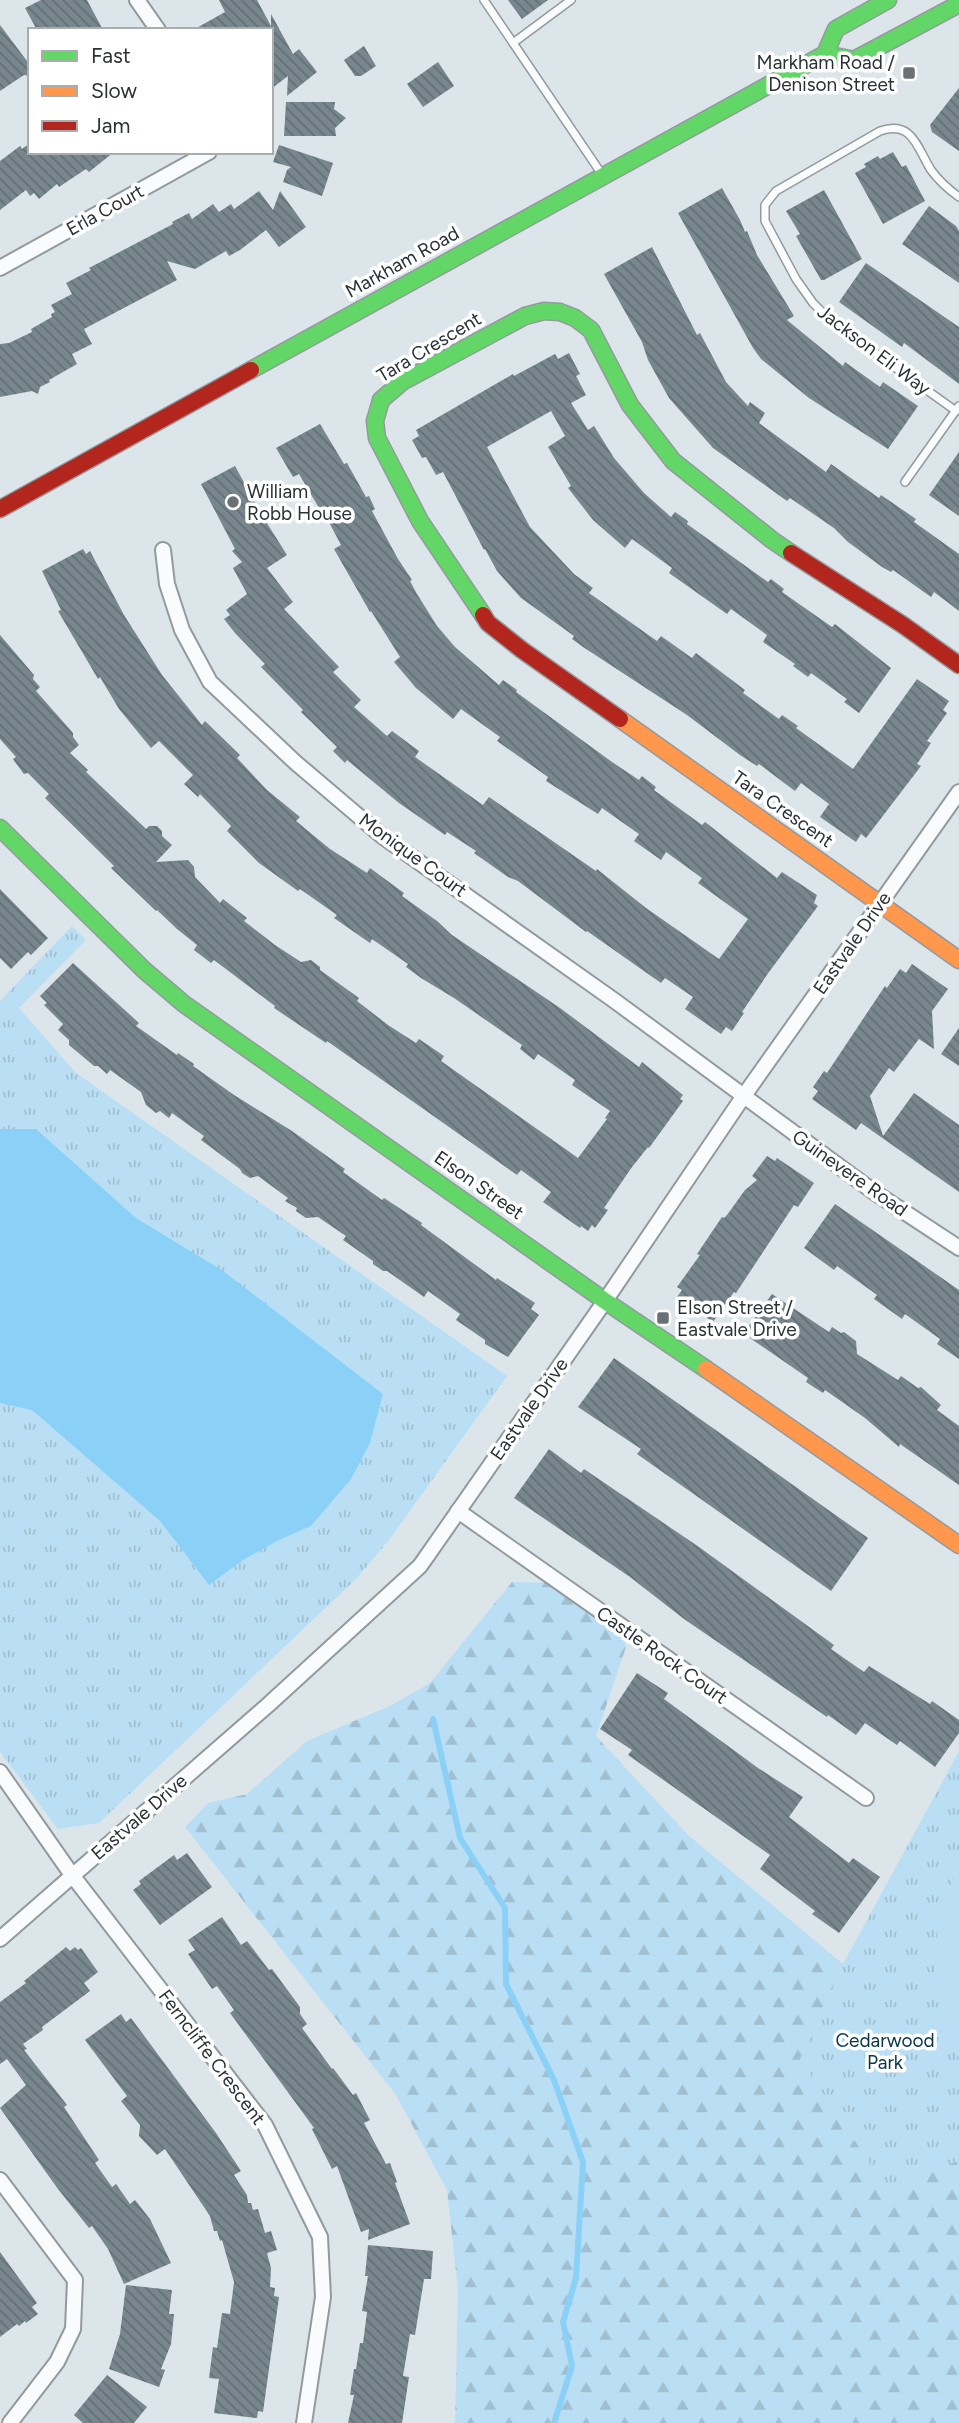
<svg xmlns="http://www.w3.org/2000/svg" width="959" height="2423" font-family="Figtree,sans-serif">
<defs>
<pattern id="forest-firs" width="22" height="20" patternUnits="userSpaceOnUse" patternTransform="scale(1.75)"><rect width="22" height="20" fill="#badff4"/><path d="M5 1l3.5 6h-7zM16 11l3.5 6h-7z" fill="#a0c0d2"/></pattern>
<pattern id="park-tufts" width="24" height="20" patternUnits="userSpaceOnUse" patternTransform="scale(1.75)"><rect width="24" height="20" fill="#badff4"/><path d="M3 7l-1-3M5 7V3M7 7l1-3M15 17l-1-3M17 17v-4M19 17l1-3" fill="none" stroke="#a0c0d2"/></pattern>
<pattern id="building-back-hatch" width="6" height="6" patternUnits="userSpaceOnUse" patternTransform="scale(1.75)"><rect width="6" height="6" fill="#78878e"/><path d="M-1 5l2 2M0 0l6 6M5-1l2 2" fill="none" stroke="#636f75"/></pattern>
</defs>
<rect width="100%" height="100%" fill="#dce5ea"/>
<path fill="url(#forest-firs)" d="M512,1582L566,1583L616,1613L626,1647L596,1736L688,1835L843,1964L801,2059L888,2190L959,2160V2423H455L458,2291L447,2190L396,2095L185,1827L208,1803L247,1794L307,1741L392,1705L430,1683Z"/>
<g fill="url(#park-tufts)">
<path d="M72,926L86,940L19,1008L76,1073L507,1376L389,1540L357,1578L99,1823L58,1829L0,1752V1001Z"/>
<path d="M959,1751V2160L888,2190L800,2059L843,1964Z"/>
</g>
<path fill="#badff4" d="M959,1867V2058C924,1998 929,1927 959,1867Z"/>
<path fill="#8bd1f7" d="M0,1129H36L136,1218L223,1271L383,1394L370,1443L351,1479L311,1526L279,1540L243,1560L209,1585L160,1521L32,1410L0,1403Z"/>
<g fill="none" stroke-linecap="round" stroke-linejoin="round">
<path stroke="#8bd1f7" stroke-width="6" d="M433,1719L460,1838L505,1908L506,1984L554,2080L583,2162L576,2278L563,2322L572,2366L554,2423"/>
</g>
<g fill="url(#building-back-hatch)">
<path d="M41,0H87L103,30H37L25,8Z"/>
<path d="M219,0H257L271,26V14L293,54L299,49L317,72L287,96L288,76L271,89V30H193L225,12Z"/>
<path d="M508,0H548L522,19Z"/>
<path d="M0,25L30,65V76L24,75L0,91Z"/>
<path d="M364,46L376,66L361,76H355L344,60Z"/>
<path d="M438,62L454,86L423,107L407,84Z"/>
<path d="M959,88V151L932,132L930,125Z"/>
<path d="M286,102H335L334,109L346,118L335,128L336,136H284Z"/>
<path d="M30,143V152H114L89,172L86,169L59,187L57,184L39,199L34,193L30,196L26,190L0,210V161L20,146L22,149Z"/>
<path d="M279,145L333,163L322,196L283,182L287,170L291,167L273,162Z"/>
<path d="M893,152L902,167L906,165L925,201L883,224L855,173L866,167L864,164L878,156L880,159Z"/>
<path d="M722,188L740,220L745,232L747,231L757,255L794,316L787,320L843,366L845,362L880,387L883,382L918,406L888,449L809,398L761,359L753,348L678,213Z"/>
<path d="M824,190L862,259L824,280H821L796,236L800,234L786,211Z"/>
<path d="M259,191L273,210L280,191L306,227L279,247L266,230L240,250L229,256L226,251L195,269L167,261L177,280L84,329L92,344L72,354L77,364L49,380L50,382L40,387L38,394L32,391L0,397V344L9,343L32,332L31,329L52,317L51,314L55,312L51,305L72,294L66,283L91,270L89,268L173,224L172,222L189,213L192,219L213,204L219,212L231,204L234,209Z"/>
<path d="M929,206L956,226L959,231V283L902,244Z"/>
<path d="M652,247L697,335L700,333L726,382L748,406L750,402L765,413L759,423L826,472L831,464L879,498L881,495L916,519L914,522L959,554V611L934,592L931,597L893,570L891,572L882,567L848,542L834,528L790,498L787,501L713,448L669,398L648,360L642,342L604,274Z"/>
<path d="M866,263L959,327V384L904,343L902,347L839,302Z"/>
<path d="M569,353L580,374L576,376L586,395L571,403L588,430L594,426L614,458L644,493L671,517L675,512L688,521L687,524L768,582L771,579L784,589L782,592L832,627L835,624L891,668L859,713L844,702L847,699L811,673L808,677L793,666L795,664L763,642L767,635L731,609L727,614L669,573L672,568L632,539L625,548L593,520L568,488L571,486L548,447L565,436L551,411L487,447L530,527L574,574L593,588L589,593L657,641L661,636L692,658L696,653L745,690L743,693L779,719L782,715L798,726L796,728L853,769L917,679L949,701L943,710L947,713L927,741L931,743L917,764L921,766L866,838L861,834L856,842L820,817L829,804L801,783L795,791L759,764L757,766L740,755L687,715L583,647L572,639L574,636L521,598L497,571L485,549L484,550L443,472L436,475L426,457L422,458L412,440L419,436L416,430L513,374L514,376L555,354L558,359Z"/>
<path d="M320,424L344,464L347,463L366,497L369,496L375,509L372,511L398,559L412,580L410,581L417,594L437,626L455,647L499,685L503,680L517,690L516,692L612,762L639,780L642,776L656,787L654,790L702,825L705,822L777,878L782,872L817,895L814,903L818,906L769,972L742,1012L744,1013L732,1031L726,1027L721,1034L685,1009L693,997L665,978L661,983L587,931L586,932L518,881L508,877L474,853L476,851L447,832L445,835L399,803L347,760L345,763L333,751L337,747L301,712L303,710L261,667L265,664L235,633L224,619L230,615L226,610L247,594L233,568L242,562L232,551L235,549L201,484L235,466L263,517L287,555L267,568L293,602L284,609L339,667L333,672L361,700L354,707L387,736L392,731L419,751L415,757L483,805L489,797L596,871L597,869L646,908L719,959L748,919L698,883L702,878L666,852L661,860L634,841L639,834L602,808L598,814L546,781L548,777L497,741L500,737L461,709L453,719L416,688L394,662L400,657L371,611L370,612L334,549L341,545L321,507L319,508L299,474L293,477L276,448Z"/>
<path d="M959,452V516L929,495Z"/>
<path d="M83,549L86,554L90,551L124,615L162,675L202,725L205,721L240,755L237,758L267,790L300,817L296,821L330,849L367,873L370,868L404,893L402,896L437,921L452,935L560,1008L639,1067L642,1062L683,1095L680,1099L683,1101L649,1148L648,1147L632,1167L604,1208L608,1210L595,1228L592,1225L588,1231L581,1226L580,1228L543,1202L551,1192L521,1170L517,1175L327,1041L326,1043L274,1008L275,1006L214,960L211,963L194,950L197,945L177,929L157,910L156,911L111,868L114,866L45,798L49,794L28,773L24,774L15,762L13,759L16,757L0,739V635L34,675L33,679L40,687L36,691L73,733V737L79,745L70,753L88,770L86,772L146,829L149,826H157L162,831V836L172,845L156,862L188,860L194,867L195,877L220,903L223,899L247,918L244,921L275,945L301,962L311,960L320,967V970L359,998L357,1001L388,1025L416,1043L419,1039L444,1056L441,1061L578,1158L607,1119L605,1118L610,1111L572,1085L575,1080L538,1054L534,1060L520,1049L522,1045L454,998L421,978L406,967L408,964L372,939L370,943L334,918L337,915L300,889L298,891L259,863L227,831L231,826L200,794L198,797L184,784L193,775L159,741L151,748L119,709L100,677L98,679L58,611L61,610L42,571Z"/>
<path d="M0,889L48,938L31,955L28,952L11,969L0,958Z"/>
<path d="M73,963L139,1023L136,1026L177,1055L178,1053L194,1064L193,1066L234,1095L292,1131L345,1169L343,1172L382,1200L384,1198L422,1223L421,1225L496,1280L497,1278L535,1303L531,1309L539,1315L508,1357L485,1344V1340L456,1320L460,1314L428,1291L424,1297L387,1271H383L373,1264V1261L343,1240L346,1236L318,1217L306,1218L296,1211L297,1208L285,1201L288,1198L258,1176L250,1178L242,1173L240,1169L201,1140L204,1136L172,1113L169,1118L160,1111L156,1113L146,1105L141,1092L110,1070L107,1074L98,1066H94L69,1045V1040L58,1030L63,1024L44,1005L47,1003L40,996Z"/>
<path d="M912,964L948,989L932,1011L934,1049L919,1039L894,1072L889,1068L870,1096L883,1136L914,1093L959,1125V1192L861,1123L856,1130L812,1099L818,1091L813,1087L824,1071L827,1073L885,986L887,988L900,969L906,973Z"/>
<path d="M959,1028V1066L941,1054Z"/>
<path d="M767,1156L775,1161L777,1158L814,1183L798,1207L794,1205L736,1293L734,1292L713,1322L677,1297L682,1290L677,1287L700,1255L697,1254L722,1217L724,1218L727,1215L745,1190L757,1180L752,1176Z"/>
<path d="M835,1204L959,1290V1359L937,1344L940,1339L905,1314L902,1319L874,1299L877,1295L837,1266L834,1270L804,1248Z"/>
<path d="M772,1294L829,1332L832,1327L841,1333L844,1332L856,1341L857,1354L898,1380L901,1376L918,1388L921,1387L941,1405L937,1410L959,1426V1485L900,1444L899,1447L865,1418L825,1390L823,1393L806,1382L808,1378L750,1338L753,1335L746,1330Z"/>
<path d="M614,1358L868,1538L831,1591L637,1454L641,1449L578,1407Z"/>
<path d="M549,1449L581,1473L584,1469L699,1547L834,1645L831,1649L864,1672L869,1666L930,1704L932,1701L959,1720V1733L935,1767L900,1741L897,1745L865,1723L856,1735L828,1715L827,1717L684,1619L630,1577L514,1498Z"/>
<path d="M637,1673L668,1693L664,1699L758,1768L803,1797L789,1817L849,1863L853,1858L880,1877L839,1933L812,1914L815,1911L760,1869L770,1855L628,1755L632,1750L600,1729Z"/>
<path d="M187,1853L212,1887L160,1925L133,1890L141,1884L139,1881L174,1855L177,1860Z"/>
<path d="M222,1917L241,1945L247,1941L269,1970L272,1969L300,2007V2014L307,2024L302,2028L332,2069L333,2068L353,2095L356,2093L370,2120L364,2123L386,2164L390,2163L397,2182L395,2183L410,2224L368,2240L369,2229L361,2232L337,2166L332,2169L312,2129L314,2128L230,2013L234,2010L217,1986L212,1989L188,1954L195,1950L188,1940Z"/>
<path d="M66,1947L70,1951L75,1947L78,1950L81,1948L98,1972L84,1983L90,1991L42,2027L43,2030L23,2044L27,2049L24,2050L67,2105L64,2107L99,2160L95,2163L112,2187L116,2184L130,2204L135,2200L150,2219L171,2263L124,2284L108,2249L92,2226L89,2228L58,2189L0,2108L26,2085L7,2059L0,2064V2002L26,1983L24,1981Z"/>
<path d="M121,2014L126,2022L131,2018L216,2133L241,2171L234,2175L247,2195L248,2203H251L253,2210L258,2209L265,2233L271,2231L277,2250L267,2253L271,2268L270,2287L275,2288L274,2296L279,2297L263,2412L258,2411L257,2418L214,2413L219,2379L209,2378L213,2347L217,2348L222,2313L230,2314L234,2282L222,2240L220,2241L217,2231H214L210,2216L165,2149L157,2155L139,2136L140,2125L121,2101L127,2096L85,2040Z"/>
<path d="M368,2245L433,2251L431,2279H424L415,2335L410,2334L403,2376L409,2377L402,2423H348L354,2395H350L354,2369H356L360,2343H363L367,2312L362,2311L368,2276H365Z"/>
<path d="M0,2252L37,2303L32,2307L38,2314L26,2323L25,2321L19,2326L17,2324L0,2337Z"/>
<path d="M126,2285L172,2290L169,2314H174L171,2344L161,2369L165,2370L159,2387L109,2369L120,2334Z"/>
<path d="M107,2375L147,2407L134,2423H83L74,2415Z"/>
</g>
<g fill="none" stroke-linecap="round" stroke-linejoin="round">
<defs>
<g id="lane">
<path d="M484,0L601,173"/>
<path d="M513,43L571,0"/>
<path d="M956,411L833,323L813,303L796,279L765,221V205L776,191L880,131C913,120 917,148 931,170C939,181 948,189 959,197"/>
<path d="M905,482L959,406"/>
</g>
<g id="street">
<path d="M137,0L158,30"/>
<path d="M0,268L209,152"/>
<path d="M163,550L167,584L182,630L210,682L296,763L382,836L615,1001L874,1192L959,1248"/>
<path d="M458,1511L866,1798"/>
<path d="M0,1772L72,1875L265,2125L320,2237L323,2297L304,2423"/>
<path d="M0,1939L268,1705L420,1566L605,1301L743,1097L959,792"/>
<path d="M0,2180L75,2280L73,2329L57,2362L10,2423"/>
</g>
<g id="fast">
<path d="M825,54L854,60L959,4"/>
<path d="M251,370L825,54L836,29L888,0"/>
<path d="M483,615L420,521L377,438L375,421L381,400L402,382L525,316L544,311L560,312L575,318L591,330L630,405L673,461L772,540L791,553"/>
<path d="M0,828L144,970L184,1004L605,1301L706,1369"/>
</g>
<g id="slow">
<path d="M620,719L959,960"/>
<path d="M706,1369L959,1545"/>
</g>
<g id="jam">
<path d="M0,509L251,370"/>
<path d="M791,553L903,625L959,665"/>
<path d="M483,615L488,623L522,650L620,719"/>
</g>
</defs>
<use href="#lane" stroke="#939a9e" stroke-width="10"/>
<use href="#street" stroke="#939a9e" stroke-width="18"/>
<use href="#fast" stroke="#939a9e" stroke-width="19"/>
<use href="#slow" stroke="#939a9e" stroke-width="19"/>
<use href="#jam" stroke="#939a9e" stroke-width="19"/>
<use href="#lane" stroke="#fafbfc" stroke-width="7"/>
<use href="#street" stroke="#fafbfc" stroke-width="14"/>
<use href="#fast" stroke="#63d668" stroke-width="16"/>
<use href="#slow" stroke="#ff974d" stroke-width="16"/>
<use href="#jam" stroke="#b3261e" stroke-width="16"/>
</g>
<g fill="#697174" stroke="#fff" stroke-width="2.5">
<rect x="902" y="66" width="14" height="14" rx="3.5"/>
<circle cx="233" cy="502" r="7"/>
<rect x="656" y="1311" width="14" height="14" rx="3.5"/>
</g>
<g text-anchor="middle" dominant-baseline="central" stroke-width="7" stroke-linejoin="round" paint-order="stroke">
<g font-size="19" fill="#2b3235" stroke="#fff" text-anchor="start">
<text x="895" y="62" text-anchor="end">Markham Road /<tspan x="895" dy="22">Denison Street</tspan></text>
<text x="247" y="491">William<tspan x="247" dy="22">Robb House</tspan></text>
<text x="677" y="1307">Elson Street /<tspan x="677" dy="22">Eastvale Drive</tspan></text>
</g>
<g font-size="19" fill="#2b3235" stroke="#fff">
<text transform="translate(105 210) rotate(-29)">Erla Court</text>
<text transform="translate(402 262) rotate(-29)">Markham Road</text>
<text transform="translate(429 347) rotate(-31)">Tara Crescent</text>
<text transform="translate(874 350) rotate(37)">Jackson Eli Way</text>
<text transform="translate(783 809) rotate(35)">Tara Crescent</text>
<text transform="translate(413 855) rotate(36)">Monique Court</text>
<text transform="translate(852 943) rotate(-55)">Eastvale Drive</text>
<text transform="translate(850 1173) rotate(35)">Guinevere Road</text>
<text transform="translate(479 1185) rotate(35)">Elson Street</text>
<text transform="translate(529 1409) rotate(-55)">Eastvale Drive</text>
<text transform="translate(662 1655) rotate(35)">Castle Rock Court</text>
<text transform="translate(139 1817) rotate(-41)">Eastvale Drive</text>
<text transform="translate(212 2057) rotate(53)">Ferncliffe Crescent</text>
</g>
<g font-size="19" fill="#093549" stroke="#fff">
<text x="885" y="2040">Cedarwood<tspan x="885" dy="22">Park</tspan></text>
</g>
</g>
<rect x="28" y="28" width="245" height="126" fill="#ffffff" stroke="#aaadae" stroke-width="2"/>
<rect x="42" y="51" width="35" height="10" fill="#63d668" stroke="#aaadae" stroke-width="2"/>
<text x="91" y="63" font-size="21" fill="#2b3235">Fast</text>
<rect x="42" y="86" width="35" height="10" fill="#ff974d" stroke="#aaadae" stroke-width="2"/>
<text x="91" y="98" font-size="21" fill="#2b3235">Slow</text>
<rect x="42" y="121" width="35" height="10" fill="#b3261e" stroke="#aaadae" stroke-width="2"/>
<text x="91" y="133" font-size="21" fill="#2b3235">Jam</text>
</svg>
